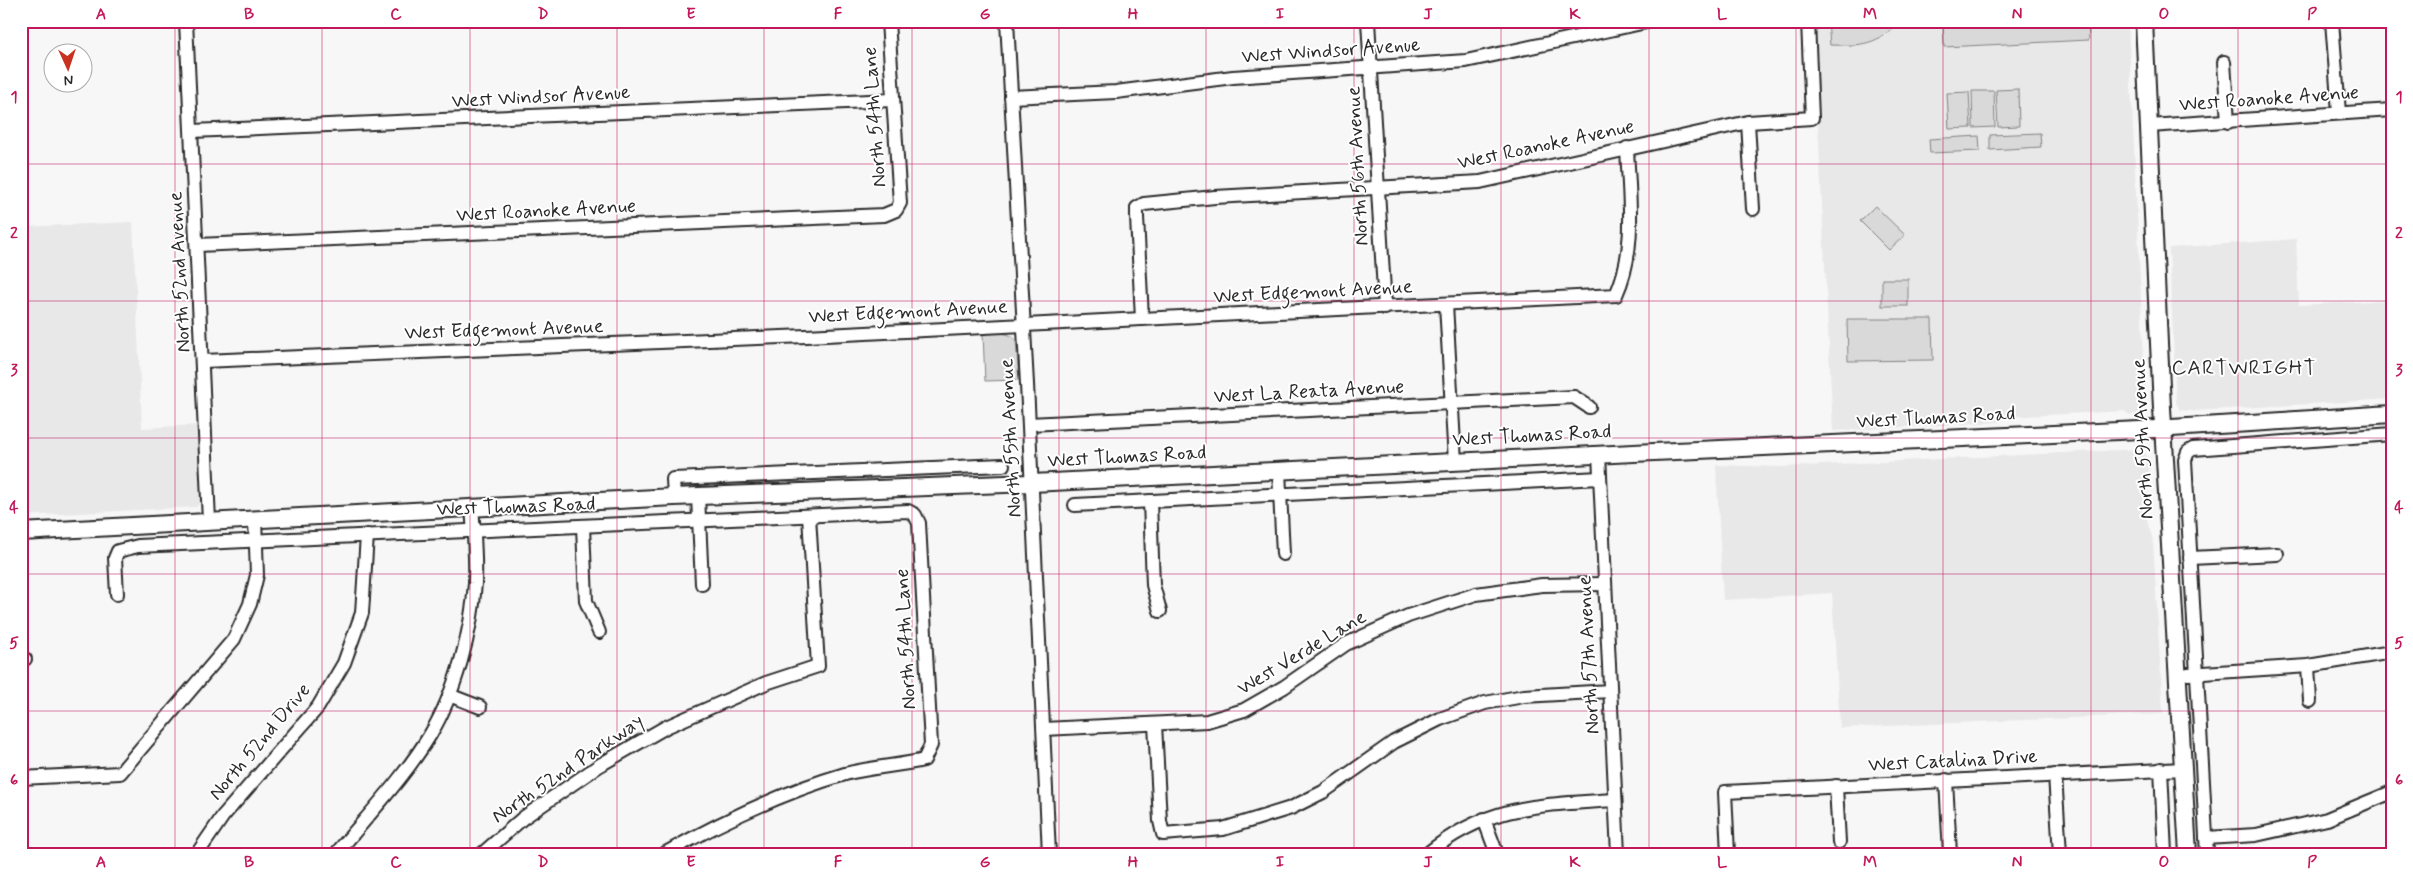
<svg xmlns="http://www.w3.org/2000/svg" width="2413" height="875" font-family="Mynerve,sans-serif">
<rect width="100%" height="100%" fill="#f7f7f7"/>
<filter id="ink" filterUnits="userSpaceOnUse"><feTurbulence type="fractalNoise" baseFrequency=".02" numOctaves="2"/><feDisplacementMap in="SourceGraphic" scale="10" xChannelSelector="R" yChannelSelector="G"/><feConvolveMatrix kernelMatrix="1 2 1 2 8 2 1 2 1" color-interpolation-filters="sRGB"/></filter>
<g filter="url(#ink)">
<g fill="#e8e8e8">
<path d="M1813,21H2128L2146,405L2141,413L2130,415L2124,411L2005,417L1999,422L1833,431Z"/>
<path d="M133,222L142,428L199,425L203,501L196,507L21,516V227Z"/>
<path d="M2296,239L2299,305L2392,300V399L2193,411L2180,410L2176,402L2169,248Z"/>
<path d="M2141,449L2149,458L2147,521L2153,540L2163,714L1840,728L1832,593L1723,600L1716,465L1781,467Z"/>
</g>
<g fill="#d9d9d9" stroke="#828282">
<path d="M1828,21H1901C1877,45 1862,46 1830,45Z"/>
<path d="M1943,21H2088L2089,40L1944,47Z"/>
<path d="M2018,89L2019,126L1998,127L1996,90Z"/>
<path d="M1972,91H1994L1995,127L1973,128Z"/>
<path d="M1969,92L1971,128L1949,129L1947,93Z"/>
<path d="M2040,133L2041,147L1990,150V135Z"/>
<path d="M1979,136L1980,151L1930,153L1929,139Z"/>
<path d="M1875,206L1905,235L1889,250L1860,221Z"/>
<rect x="1882" y="279" width="26" height="27"/>
<path d="M1847,319H1932L1933,360L1848,361Z"/>
<path d="M983,334C994,334 1010,330 1016,341L1019,380L985,381Z"/>
</g>
<g fill="none" stroke-linecap="round" stroke-linejoin="round">
<defs>
<g id="minor">
<path d="M186,21L209,521"/>
<path d="M1007,21L1027,384L1049,854"/>
<path d="M1368,21L1385,308"/>
<path d="M2332,21L2339,113"/>
<path d="M2224,62L2228,122"/>
<path d="M1011,97L1116,92L1233,77L1466,61L1651,21"/>
<path d="M1748,122L1753,209"/>
<path d="M2149,126L2392,110"/>
<path d="M192,131L892,100"/>
<path d="M197,245L884,215L896,210L900,203L888,21"/>
<path d="M1446,304L1455,462"/>
<path d="M1142,319L1137,217V208L1144,204L1215,197L1480,182L1748,122L1812,118L1808,21"/>
<path d="M203,361L806,336L1616,295C1637,249 1629,197 1627,148"/>
<path d="M1029,424L1574,397L1589,407"/>
<path d="M1599,454L1618,854"/>
<path d="M1279,471L1283,554"/>
<path d="M698,496L702,584"/>
<path d="M674,497L673,479L1003,465"/>
<path d="M1150,501L1153,585L1160,611"/>
<path d="M1075,505L1600,478"/>
<path d="M583,526L586,601L599,632"/>
<path d="M2190,558L2277,554"/>
<path d="M117,594L115,558L118,551L138,546L908,511L915,515L919,523L931,745L924,760C898,766 871,767 845,774C781,793 722,821 664,854"/>
<path d="M21,657L25,659"/>
<path d="M2308,666L2310,701"/>
<path d="M2188,674L2308,666L2392,652"/>
<path d="M449,695L480,707"/>
<path d="M1155,724L1160,821L1163,834L1223,829L1291,808L1323,792L1394,742L1440,719L1485,703L1524,696L1610,691"/>
<path d="M1044,729L1207,721L1244,710L1284,687L1346,644L1408,616L1476,594L1542,585L1605,584"/>
<path d="M2161,769L2165,854"/>
<path d="M2055,775L2060,854"/>
<path d="M21,778L120,773L234,639L250,604L257,575L255,518"/>
<path d="M1946,780L1950,854"/>
<path d="M1836,786L1839,842"/>
<path d="M1484,819L1497,854"/>
<path d="M2206,838L2256,835L2327,819L2392,792"/>
<path d="M197,854L223,816L318,707L344,663L362,613L367,535"/>
<path d="M336,854C368,815 404,778 430,735C455,694 472,631 475,583C476,558 474,532 472,507"/>
<path d="M482,854L523,818L600,765L666,727L766,683L818,666L809,516"/>
<path d="M1037,854L1049,852"/>
<path d="M1427,854C1487,804 1541,805 1615,800"/>
<path d="M1728,854L1725,792L2183,769"/>
<path d="M2207,854L2185,460L2188,452L2193,449L2392,434"/>
</g>
<g id="major">
<path d="M2144,21L2162,408L2188,854"/>
<path d="M21,532L674,497L1032,483L1654,452L2140,430L2392,414"/>
</g>
</defs>
<use href="#minor" stroke="#2b2b2b" stroke-width="16"/>
<use href="#major" stroke="#2b2b2b" stroke-width="20"/>
<use href="#minor" stroke="#fff" stroke-width="12"/>
<use href="#major" stroke="#fff" stroke-width="16"/>
</g>
</g>
<path fill="none" stroke="#c2185b" stroke-width="1" stroke-opacity="0.55" d="M175,21V854M322,21V854M470,21V854M617,21V854M764,21V854M912,21V854M1059,21V854M1206,21V854M1354,21V854M1501,21V854M1649,21V854M1796,21V854M1943,21V854M2091,21V854M2238,21V854M21,164H2392M21,301H2392M21,438H2392M21,574H2392M21,711H2392"/>
<g text-anchor="middle" dominant-baseline="central" stroke-width="4" stroke-linejoin="round" paint-order="stroke">
<g font-size="20" fill="#2b2b2b" stroke="#fff">
<text transform="translate(1331 51) rotate(-4)">West Windsor Avenue</text>
<text transform="translate(541 97) rotate(-3)">West Windsor Avenue</text>
<text transform="translate(2269 99) rotate(-4)">West Roanoke Avenue</text>
<text transform="translate(875 117) rotate(-94)">North 54th Lane</text>
<text transform="translate(1546 145) rotate(-12)">West Roanoke Avenue</text>
<text transform="translate(1358 166) rotate(-93)">North 56th Avenue</text>
<text transform="translate(546 211) rotate(-3)">West Roanoke Avenue</text>
<text transform="translate(180 272) rotate(-93)">North 52nd Avenue</text>
<text transform="translate(1313 292) rotate(-3)">West Edgemont Avenue</text>
<text transform="translate(908 312) rotate(-3)">West Edgemont Avenue</text>
<text transform="translate(504 330) rotate(-2)">West Edgemont Avenue</text>
<text transform="translate(1309 392) rotate(-3)">West La Reata Avenue</text>
<text transform="translate(1936 418) rotate(-3)">West Thomas Road</text>
<text transform="translate(1532 436) rotate(-3)">West Thomas Road</text>
<text transform="translate(1011 438) rotate(-93)">North 55th Avenue</text>
<text transform="translate(2143 439) rotate(-93)">North 59th Avenue</text>
<text transform="translate(1127 457) rotate(-3)">West Thomas Road</text>
<text transform="translate(516 507) rotate(-2)">West Thomas Road</text>
<text transform="translate(906 639) rotate(-93)">North 54th Lane</text>
<text transform="translate(1302 653) rotate(-31)">West Verde Lane</text>
<text transform="translate(1589 655) rotate(-93)">North 57th Avenue</text>
<text transform="translate(260 742) rotate(-50)">North 52nd Drive</text>
<text transform="translate(1953 761) rotate(-3)">West Catalina Drive</text>
<text transform="translate(568 769) rotate(-34)">North 52nd Parkway</text>
</g>
<g font-size="21" letter-spacing="1" fill="#2b2b2b" stroke="#fff">
<text x="2244" y="368">CARTWRIGHT</text>
</g>
</g>
<rect width="2413" height="875" fill="none" stroke="#fff" stroke-width="55"/>
<g transform="translate(68 68) rotate(177)"><circle r="24" fill="#ffffff" stroke="#aaaaaa"/>
<path d="M0-4L9 19L0 12L-9 19Z" fill="#c8321e"/>
<text y="-8" font-size="14" font-weight="bold" text-anchor="middle" fill="#2b2b2b">N</text>
</g>
<rect x="28" y="28" width="2358" height="820" fill="none" stroke="#c2185b" stroke-width="2"/>
<g font-size="16" text-anchor="middle" font-weight="bold" fill="#c2185b">
<text x="101" y="19">A</text>
<text x="249" y="19">B</text>
<text x="396" y="19">C</text>
<text x="543" y="19">D</text>
<text x="691" y="19">E</text>
<text x="838" y="19">F</text>
<text x="985" y="19">G</text>
<text x="1133" y="19">H</text>
<text x="1280" y="19">I</text>
<text x="1428" y="19">J</text>
<text x="1575" y="19">K</text>
<text x="1722" y="19">L</text>
<text x="1870" y="19">M</text>
<text x="2017" y="19">N</text>
<text x="2164" y="19">O</text>
<text x="2312" y="19">P</text>
<text x="14" y="102">1</text>
<text x="2399" y="102">1</text>
<text x="14" y="238">2</text>
<text x="2399" y="238">2</text>
<text x="14" y="375">3</text>
<text x="2399" y="375">3</text>
<text x="14" y="512">4</text>
<text x="2399" y="512">4</text>
<text x="14" y="648">5</text>
<text x="2399" y="648">5</text>
<text x="14" y="785">6</text>
<text x="2399" y="785">6</text>
<text x="101" y="867">A</text>
<text x="249" y="867">B</text>
<text x="396" y="867">C</text>
<text x="543" y="867">D</text>
<text x="691" y="867">E</text>
<text x="838" y="867">F</text>
<text x="985" y="867">G</text>
<text x="1133" y="867">H</text>
<text x="1280" y="867">I</text>
<text x="1428" y="867">J</text>
<text x="1575" y="867">K</text>
<text x="1722" y="867">L</text>
<text x="1870" y="867">M</text>
<text x="2017" y="867">N</text>
<text x="2164" y="867">O</text>
<text x="2312" y="867">P</text>
</g>
</svg>
